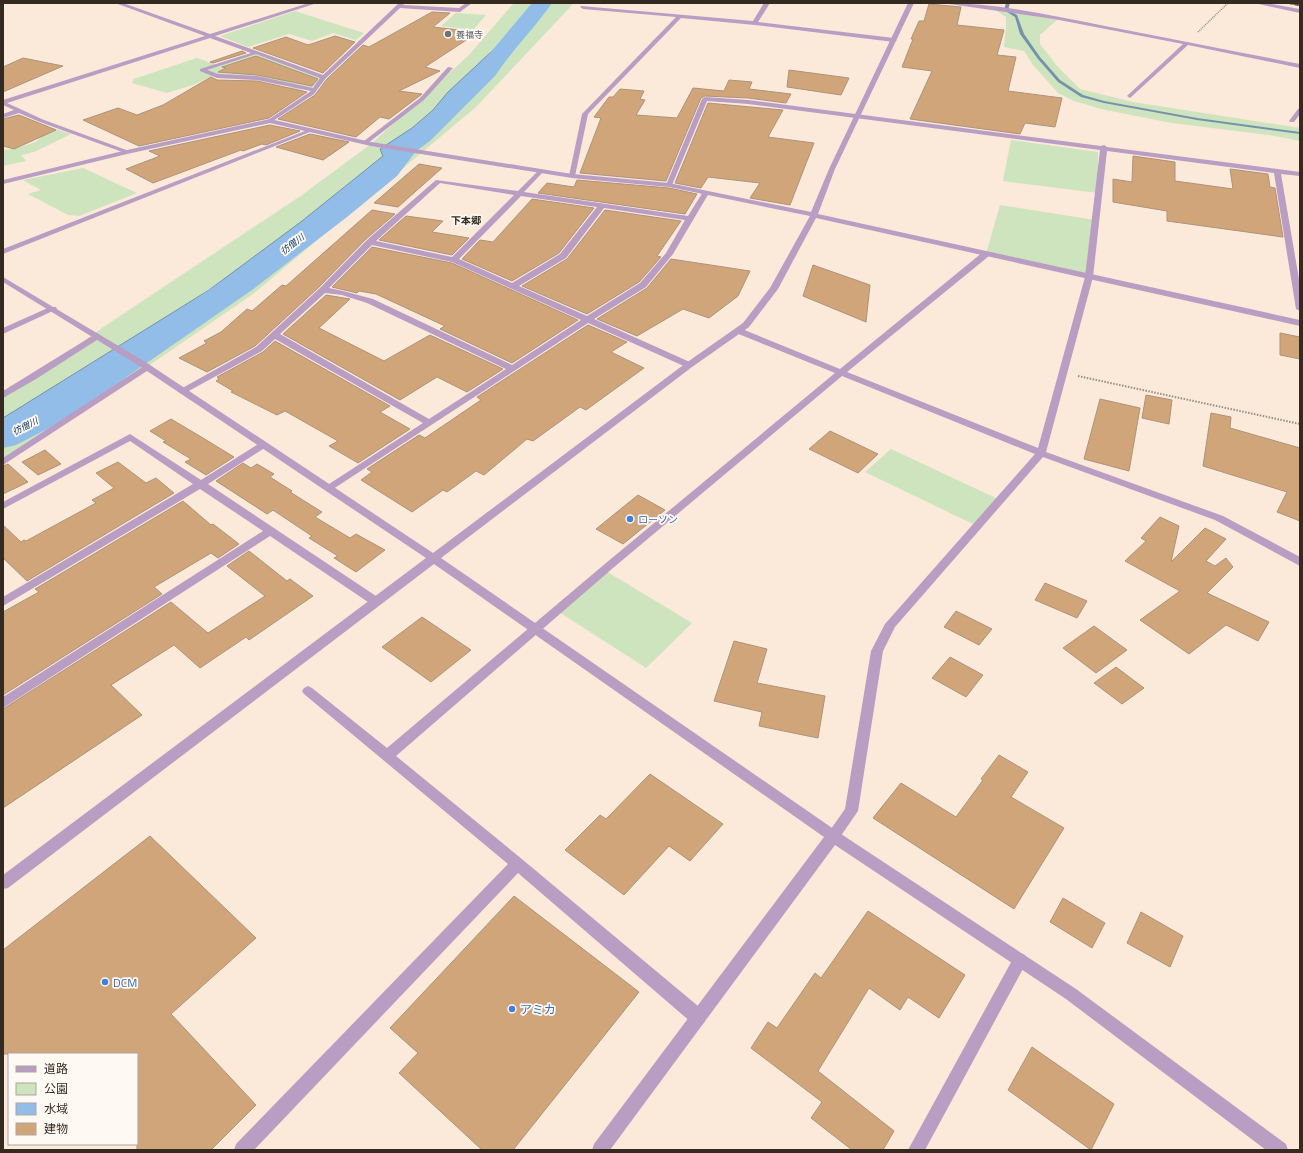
<svg xmlns="http://www.w3.org/2000/svg" width="1303" height="1153" font-family="'Titillium Web','Noto Sans JP',sans-serif">
<rect width="100%" height="100%" fill="#fbe9da"/>
<g fill="#cde4be">
<path d="M514,3H574L476,107L253,294L141,371L3,462V394L33,377L105,326L302,195L371,144L468,56Z"/>
<path d="M992,8L1059,18L1040,35V44L1057,66L1080,89L1133,102L1300,128V141L1275,136L1172,123L1101,109L1074,101L1058,93L1033,65L1024,51L1004,47L1006,27V17Z"/>
<path d="M295,11L364,33L356,40L333,33L312,41L289,34L248,47L220,36Z"/>
<path d="M456,13L486,15L473,30L441,26Z"/>
<path d="M255,53L324,77L311,89L296,87L306,92L280,91L293,86L254,78L214,75L193,85L167,93L132,83L134,79L197,58L217,65Z"/>
<path d="M41,124L71,134L34,152L21,155L26,161L3,166V150L14,149L36,142L46,132Z"/>
<path d="M1011,140L1098,152V193L1003,181Z"/>
<path d="M83,168L137,193L79,216L68,215L28,194L41,190L23,180Z"/>
<path d="M1000,205L1095,220L1089,277L986,254Z"/>
<path d="M891,449L1000,500L977,526L865,472Z"/>
<path d="M604,570L692,623L646,668L556,610Z"/>
</g>
<path fill="#92bde8" stroke="#7691ac" d="M535,3H547L525,31L498,57L484,75L435,122L405,149L392,166L327,219L208,306L110,373L3,436V418L209,290L302,221L383,156L380,149L412,128L433,110L448,92L505,39Z"/>
<g fill="none" stroke-linecap="round" stroke-linejoin="round">
<path fill="#7691ac" fill-rule="evenodd" d="M1006,3H1010L1008,10L1017,15L1024,34L1040,57L1060,80L1083,95L1104,101L1197,118L1300,132V134L1197,120L1104,103L1081,97L1058,82L1038,59L1020,34L1015,17L1004,10Z"/>
<path fill="#92bde8" fill-rule="evenodd" d="M532,3H552C534,29 512,50 495,76L430,141L416,151L397,176L347,217L252,290L63,421L16,445L3,448V422L37,405L230,276L327,205L379,164L398,141L412,131L479,66Z"/>
</g>
<g fill="#d1a57a" stroke="#ad937a">
<path d="M929,4L961,7L957,25L1004,30L997,55L1016,57L1008,91L1062,98L1055,127L1025,123L1020,134L910,119L932,71L902,67L913,39H911L919,21H924Z"/>
<path d="M432,12L450,13L433,27L460,30L456,33L474,35L425,67L440,71L399,91L422,94L389,119L380,117L356,137L278,119L315,95L327,79L363,45L369,47Z"/>
<path d="M335,36L355,42L323,73L253,48L286,37L308,45Z"/>
<path d="M242,51L246,53L213,63L210,62Z"/>
<path d="M256,56L318,79L312,86L257,75L218,72L226,68L222,67Z"/>
<path d="M23,58L63,66L3,92V67Z"/>
<path d="M789,70L849,78L841,95L787,87Z"/>
<path d="M211,77L217,80L257,81L307,92L269,118L139,146L83,120L118,108L137,115L163,105Z"/>
<path d="M729,80L752,82L749,89L791,94L786,103L748,98L705,96L701,98L666,181L580,173L601,118L594,117L609,97H613L620,89L644,91L640,99L645,100L636,115L677,118L693,88L724,91Z"/>
<path d="M708,103L783,110L768,137L814,143L790,205L750,198L760,183L708,177L701,188L675,183Z"/>
<path d="M19,115L39,123L56,130L14,149L3,146V119Z"/>
<path d="M270,125L300,131L266,145L262,144L243,151L241,150L153,183L126,169L160,156L149,151Z"/>
<path d="M310,134L349,142L323,160L276,147Z"/>
<path d="M1133,156L1175,162V181L1233,189L1230,169L1268,174L1270,187L1275,188L1283,237L1167,221V211L1113,202V179L1132,182Z"/>
<path d="M419,164L442,168L398,207L374,203Z"/>
<path d="M577,180L669,188L697,194L685,214L538,193L547,183L574,187Z"/>
<path d="M532,199L594,208L559,253L512,281L462,259L480,240L493,242Z"/>
<path d="M372,210L395,214L366,239L319,287L255,346L207,372L179,358L207,343L204,341L221,332L247,309L252,311L282,285L286,286Z"/>
<path d="M605,210L681,221L657,256L661,257L639,282L587,314L522,286L567,259Z"/>
<path d="M406,216L443,221L432,232L469,238L452,255L379,240Z"/>
<path d="M372,247L452,263L578,320L512,363L440,329L445,326L376,294L359,291L357,293L332,287Z"/>
<path d="M671,259L750,271L738,296L709,318L683,309L637,336L597,319L647,288Z"/>
<path d="M813,265L870,285L866,322L803,296Z"/>
<path d="M326,295L350,299L319,328L384,361L430,335L503,369L467,392L437,377L400,400L283,334Z"/>
<path d="M588,325L627,342L611,352L644,368L586,410L580,407L533,441L527,439L484,475L476,471L447,492L443,490L412,512L361,480L372,472L367,469L419,435L425,438L481,400L477,397Z"/>
<path d="M1280,333L1300,337V359L1280,355Z"/>
<path d="M275,341L390,406L380,412L410,429L358,463L329,446L338,441L285,411L277,415L231,392L233,391L216,381L219,379L217,377L263,352Z"/>
<path d="M1146,395L1172,400L1169,424L1142,418Z"/>
<path d="M1100,399L1140,408L1129,471L1084,459Z"/>
<path d="M1211,413L1231,417L1230,428L1300,448V521L1277,512L1287,492L1203,466Z"/>
<path d="M171,419L203,438L234,457L206,475L185,462L191,459L163,442L166,441L150,431Z"/>
<path d="M830,431L878,454L858,473L809,449Z"/>
<path d="M45,450L61,464L38,475L22,462Z"/>
<path d="M118,462L146,483L156,478L174,493L27,581L3,558V525L21,542L24,540L26,541L96,503L92,500L114,488L96,473Z"/>
<path d="M243,463L251,468L257,464L274,474L270,477L292,491L290,492L322,512L315,517L350,538L356,534L385,550L356,572L334,558L338,556L309,538L312,536L273,510L267,514L216,481Z"/>
<path d="M8,464L28,482L3,494V466Z"/>
<path d="M638,495L665,510L623,544L596,529Z"/>
<path d="M183,501L211,525L213,524L239,544L218,558L211,553L154,587L162,594L3,695V612L39,592L35,589Z"/>
<path d="M1160,517L1179,526L1171,562L1205,528L1226,539L1206,561L1215,566L1226,558L1233,567L1207,593L1269,622L1258,641L1226,625L1189,654L1140,620L1180,591L1125,561L1146,541L1141,538Z"/>
<path d="M249,551L287,581L290,579L313,596L249,640L246,637L200,668L174,645L111,685L142,715L3,808V709L171,602L208,633L265,596L227,566Z"/>
<path d="M1045,583L1087,601L1077,618L1035,600Z"/>
<path d="M956,611L992,629L979,645L944,627Z"/>
<path d="M422,617L471,650L431,682L382,647Z"/>
<path d="M1094,626L1127,650L1096,673L1063,648Z"/>
<path d="M734,641L767,649L757,683L825,696L818,738L759,726L762,712L714,701Z"/>
<path d="M950,657L983,675L966,697L932,678Z"/>
<path d="M1116,667L1144,688L1122,704L1094,683Z"/>
<path d="M999,755L1028,772L1011,797L1064,828L1014,909L873,818L901,783L956,817L983,780L981,779Z"/>
<path d="M650,774L723,824L690,861L669,846L624,895L565,850L600,815L606,819Z"/>
<path d="M150,836L256,938L171,1014L256,1105L211,1150H137V1054H3V950Z"/>
<path d="M514,896L639,992L513,1150H482L399,1073L418,1053L390,1028Z"/>
<path d="M1063,898L1105,923L1092,948L1050,922Z"/>
<path d="M868,911L965,975L939,1018L908,997L900,1010L869,988L818,1071L894,1131L883,1150H852L811,1118L822,1102L751,1048L768,1022L777,1028L815,973L821,978Z"/>
<path d="M1141,912L1183,936L1170,967L1127,943Z"/>
<path d="M1032,1047L1114,1104L1091,1150L1008,1090Z"/>
</g>
<g fill="none" stroke-linecap="round" stroke-linejoin="round">
<path stroke="#9a8c7f" stroke-width="1.5" stroke-dasharray="1 1" stroke-linecap="butt" d="M1198,32L1228,3"/>
<path stroke="#9a8c7f" stroke-width="2" stroke-dasharray="1.5 1.5" stroke-linecap="butt" d="M1078,376L1300,424"/>
<g fill="#b99dc2" fill-rule="evenodd">
<path d="M115,3H123L210,34L309,3H317L215,36L323,75L399,3H405L403,5L459,8L466,3H472L460,12L400,8L326,78L314,94L270,123L268,122V120L311,91L257,80L217,78L200,71V69L251,53L210,38L7,103L44,120L129,151V153H125L40,122L19,113L3,118V114L14,110L3,105V100L205,36ZM256,54L320,78L313,88L257,76L218,74L207,70Z"/>
<path d="M764,3H770L758,22L894,38L897,40L894,42L755,25L681,18L588,114L575,176L570,177L569,176L582,114L676,17L583,9L580,7L581,6L753,21Z"/>
<path d="M942,3C999,3 1055,16 1110,27C1173,39 1237,52 1300,64V68L1188,45L1130,98L1127,96L1128,95L1183,44L1054,19Z"/>
<path d="M1254,3H1265L1300,9V13Z"/>
<path d="M448,67L453,68L424,100L368,143H364V141L420,98Z"/>
<path d="M705,97L748,100L1101,146L1104,145L1107,147L1300,172V176L1281,174L1300,285V311L1296,309L1274,173L1107,151L1093,277L1046,452L1223,516L1300,557V566L1215,520L1043,457L895,627L883,651L858,811L838,840L833,842L828,840L826,836L845,809L871,651L885,624L1035,454L842,376L613,568L396,756L523,860L704,1011L706,1017L704,1023L698,1025L692,1023L518,873L254,1150H234L236,1144L508,864L304,694L302,691L304,688L308,686L312,688L387,748L606,563L835,373L736,333L735,331L736,329H742L840,369L983,252H989V256L847,372L1038,448L1085,277L1100,150L748,104L707,101L672,185L667,186L666,185L702,99Z"/>
<path d="M1300,108V114L1294,122H1290L1289,121L1298,109Z"/>
<path d="M310,129L315,130L3,254V249Z"/>
<path d="M541,169L543,170V172L524,192L688,216L703,192H707L709,193L673,254L646,287L594,319L692,363L693,365L692,367H686L588,323L330,491L326,490L325,488L326,486L423,423L275,339L262,351L185,393L182,394L177,391L256,347L320,288L367,240L436,180L518,191L539,170ZM440,183L514,195L452,257L376,241ZM521,196L597,207L560,254L512,283L459,259ZM604,208L685,220L666,253L640,283L587,316L519,286L566,258ZM372,245L452,262L581,320L512,365L373,299L343,291L329,288ZM325,293L342,295L367,303L506,369L429,419L280,334Z"/>
<path d="M50,307H56L57,309L3,334V328Z"/>
<path d="M97,333L101,336L100,338L36,379L3,398V391Z"/>
<path d="M147,364L150,365L151,367L150,369L3,465V458Z"/>
<path d="M130,434L201,480L260,443H266L268,445L266,447L208,484L379,598L381,601L379,604H371L270,536L3,708V697L263,531L200,489L3,606V597L193,484L130,441L3,509V502Z"/>
<path d="M1020,953L1025,955L1027,960L1025,965L925,1150H908L1015,955Z"/>
</g>
<path fill="#b99dc2" fill-rule="evenodd" d="M908,3H914L835,169L818,214L1300,320V326L816,218L778,289L749,327L692,367L441,558L838,832L1076,989L1286,1144L1288,1150H1266L1066,999L835,845L610,1150H592L594,1144L824,837L434,564L8,888L3,889V875L426,558L141,367L3,282V277L147,363L433,553L686,363L743,323L770,288L810,216L669,187L572,178L371,146L270,123L127,154L3,184V180L127,150L270,119L371,142L572,174L669,183L811,212L829,169Z"/>
<defs>
<path id="rail" d="M1290,3L1300,5"/>
</defs>
<use href="#rail" stroke="#5a4e43" stroke-width="2.5"/>
<use href="#rail" stroke="#fff9f4" stroke-width="1.5" stroke-dasharray="4.5" stroke-linecap="butt"/>
</g>
<circle fill="#6b7280" stroke="#fff9f4" stroke-width="1.5" cx="448" cy="34" r="4"/>
<g fill="#3f7fe0" stroke="#fff9f4" stroke-width="1.5">
<circle cx="630" cy="519" r="4"/>
<circle cx="105" cy="982" r="4"/>
<circle cx="512" cy="1009" r="4"/>
</g>
<g text-anchor="middle" dominant-baseline="central" stroke-width="3.5" stroke-linejoin="round" paint-order="stroke">
<g font-size="9" fill="#5b616d" stroke="#fff9f4" text-anchor="start">
<text x="456" y="34">養福寺</text>
</g>
<g font-size="9" font-style="italic" fill="#06385f" stroke="#fff9f4">
<text transform="translate(292 244) rotate(-38)">彷僧川</text>
<text transform="translate(25 426) rotate(-27)">彷僧川</text>
</g>
<g font-size="10" font-weight="bold" fill="#342a20" stroke="#fff9f4">
<text x="466" y="220">下本郷</text>
</g>
<g font-size="10" fill="#366cbe" stroke="#fff9f4" text-anchor="start">
<text x="638" y="519">ローソン</text>
</g>
<g font-size="12" fill="#366cbe" stroke="#fff9f4" text-anchor="start">
<text x="113" y="982">DCM</text>
<text x="520" y="1009">アミカ</text>
</g>
</g>
<rect width="1303" height="1153" fill="none" stroke="#342a20" stroke-width="8"/>
<rect x="8" y="1053" width="130" height="92" fill="#fff9f4" stroke="#aea69f"/>
<rect x="16" y="1066" width="20" height="6" fill="#b99dc2" stroke="#aea69f"/>
<text x="44" y="1073" font-size="12" fill="#342a20">道路</text>
<rect x="16" y="1083" width="20" height="12" fill="#cde4be" stroke="#aea69f"/>
<text x="44" y="1093" font-size="12" fill="#342a20">公園</text>
<rect x="16" y="1103" width="20" height="12" fill="#92bde8" stroke="#aea69f"/>
<text x="44" y="1113" font-size="12" fill="#342a20">水域</text>
<rect x="16" y="1123" width="20" height="12" fill="#d1a57a" stroke="#aea69f"/>
<text x="44" y="1133" font-size="12" fill="#342a20">建物</text>
</svg>
